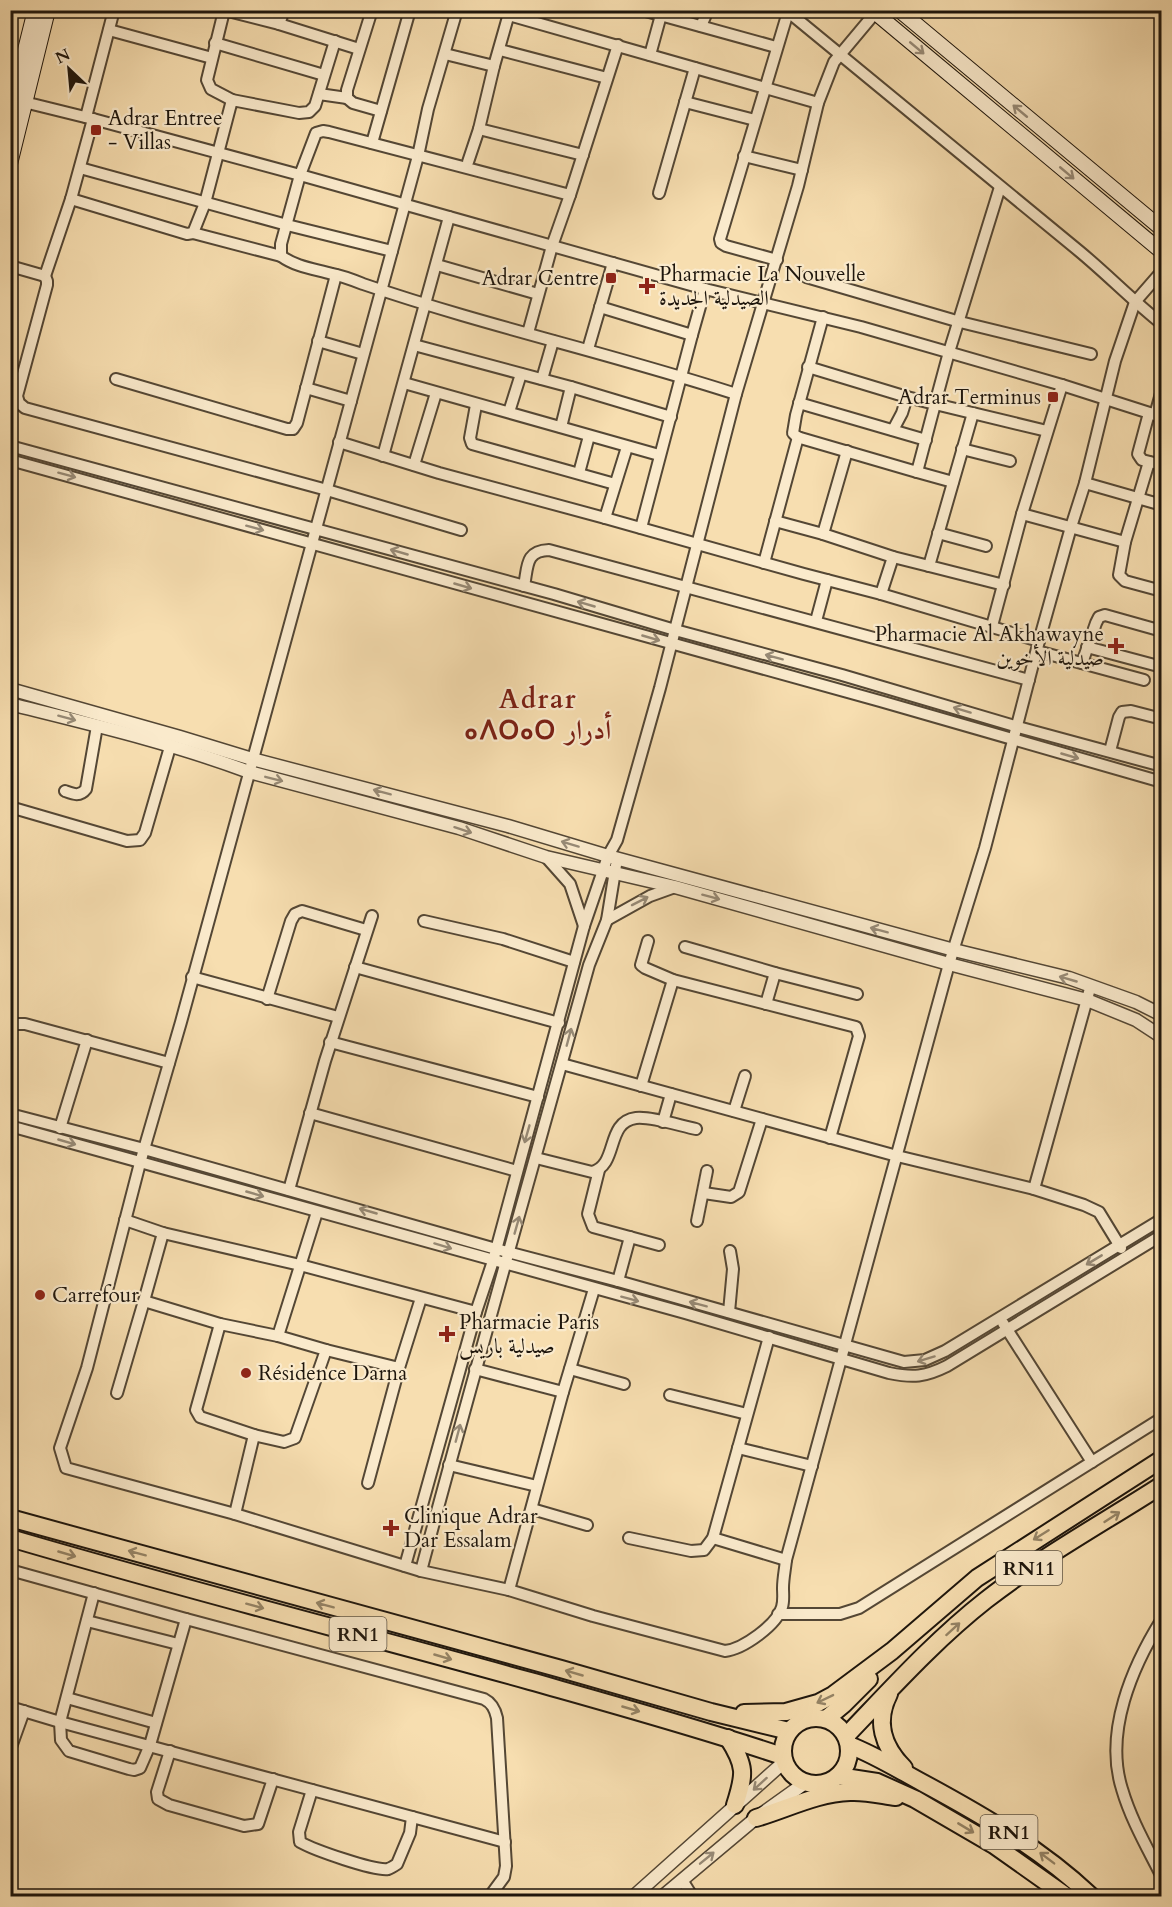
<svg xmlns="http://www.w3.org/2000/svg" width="1172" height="1907" font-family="Cardo,Amiri,'Noto Sans Tifinagh',serif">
<rect width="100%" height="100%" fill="#f7deb0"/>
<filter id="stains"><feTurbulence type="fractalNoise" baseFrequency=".00333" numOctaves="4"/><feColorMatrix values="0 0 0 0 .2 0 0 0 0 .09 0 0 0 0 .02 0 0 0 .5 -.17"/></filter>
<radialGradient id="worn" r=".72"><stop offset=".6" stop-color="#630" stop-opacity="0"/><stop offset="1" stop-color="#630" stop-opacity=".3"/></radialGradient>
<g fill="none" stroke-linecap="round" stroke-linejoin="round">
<defs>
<g id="minor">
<path d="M224,10L279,24L359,49"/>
<path d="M372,10L347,90V98L353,103L381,111"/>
<path d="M457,10L428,109L418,156L181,1022L140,1163L87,1368L60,1448L66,1468L235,1514L421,1571L509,1590L593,1616L725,1651C743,1649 777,1625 782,1607C784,1601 783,1594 783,1588C783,1579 785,1570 786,1560L949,964L985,848L1039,641L1071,527L1085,483L1115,361L1135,302L1162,271"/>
<path d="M510,10L494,66L479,129L583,155"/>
<path d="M642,10L776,47"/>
<path d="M786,10L1079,251C1108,275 1133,301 1162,324"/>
<path d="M224,11L207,80L211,89L232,100"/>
<path d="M509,15L818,103"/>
<path d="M279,24L284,10"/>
<path d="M701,26L708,10"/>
<path d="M109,30L212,58"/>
<path d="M215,43L324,75"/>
<path d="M500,50L607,78"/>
<path d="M445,54L494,66"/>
<path d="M650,55L661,15"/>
<path d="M319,94L347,98"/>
<path d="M20,101L93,119L300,175L705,289L861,327L1062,385L1162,417"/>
<path d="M685,102L755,120"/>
<path d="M86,117L114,10"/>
<path d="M372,143L410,10"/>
<path d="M744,156L802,170"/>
<path d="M468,162L479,129"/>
<path d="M80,168L287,225L392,251"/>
<path d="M1000,187L949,352L935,404L1047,431"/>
<path d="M659,193L695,68"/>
<path d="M570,195L618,45"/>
<path d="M71,199L187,234L193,233L205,203L232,100L299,113L309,112L315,106L335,41"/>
<path d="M193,233L281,256"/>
<path d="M777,260L726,246L721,243L720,239L788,12"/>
<path d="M437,265L538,294"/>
<path d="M10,266L45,276L71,199L93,119"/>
<path d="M45,276L47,281V285L17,396L19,403L25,408L327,490L461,530"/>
<path d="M806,277L960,322L1091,354"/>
<path d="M600,307L692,335L705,289"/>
<path d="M823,317L796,415L793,433L797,437L917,472L935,404L907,397L902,413L893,430"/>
<path d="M528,333L552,246L570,195L329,132L323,131L316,133L300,175L281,244V256C296,267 315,269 332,274C343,276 353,280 363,284C486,326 613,354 736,394"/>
<path d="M318,341L363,354"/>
<path d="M414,345L571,387L671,417"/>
<path d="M588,349L613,263"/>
<path d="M808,367L907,397"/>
<path d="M116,379L287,429H293L297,423L336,275"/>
<path d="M542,379L553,341"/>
<path d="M404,383L659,455"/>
<path d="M1062,385L1022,514L1125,542"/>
<path d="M306,388L351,401"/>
<path d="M799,403L926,440"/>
<path d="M476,405L470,438L472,444L615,484"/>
<path d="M509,412L521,374"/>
<path d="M973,413L929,566L1004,585"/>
<path d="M1149,413L1138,454L1142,460L1162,465"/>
<path d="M1155,415L1162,390"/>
<path d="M561,427L571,387"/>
<path d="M339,442L439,473L605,518L804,574L881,594L1039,641"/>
<path d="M10,446L554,594L675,630L842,675L1018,727L1162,766"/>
<path d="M962,449L1010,461"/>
<path d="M847,451L823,534L893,557L929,566"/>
<path d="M383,456L449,217"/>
<path d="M10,460L880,701L1162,782"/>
<path d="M1149,462L1125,542L1119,575L1125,581L1162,591"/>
<path d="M414,465L436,393"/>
<path d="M917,472L953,482"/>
<path d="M579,473L589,436"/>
<path d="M1085,483L1162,505"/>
<path d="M605,518L627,447"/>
<path d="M775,521L823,534"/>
<path d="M641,528L692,335"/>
<path d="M938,533L986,546"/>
<path d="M764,563L798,437"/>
<path d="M524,586C528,566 525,551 549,550L1029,680"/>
<path d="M881,594L893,557"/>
<path d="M816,621L827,580"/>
<path d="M992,626L1022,514"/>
<path d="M1087,647L1162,667"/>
<path d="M1037,651L1144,680"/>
<path d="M1082,663L1096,623L1099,617L1105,615L1162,631"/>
<path d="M1110,751L1119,717L1122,712L1131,711L1162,719"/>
<path d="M65,791C73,794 80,797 86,789L97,726"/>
<path d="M10,807L127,841L140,840L145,833L170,747"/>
<path d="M546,857L570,884L584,926"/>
<path d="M607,920L650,896L675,887"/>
<path d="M424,921L503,939L574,962"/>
<path d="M648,941L641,965L645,968L673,980L856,1027L859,1036L830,1138"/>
<path d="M685,947L775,973L857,994"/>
<path d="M355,967L559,1023"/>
<path d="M192,977L338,1017"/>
<path d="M267,999L291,921L295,914L302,911L366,930"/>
<path d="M766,1004L775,973"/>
<path d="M10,1027L13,1024H25L169,1063"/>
<path d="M330,1042L538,1097"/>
<path d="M562,1064L897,1156L1034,1189L1084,1205L1099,1212L1121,1248"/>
<path d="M641,1086L673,980"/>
<path d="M734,1111L745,1076"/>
<path d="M310,1113L517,1171"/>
<path d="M10,1114L144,1149L496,1249L618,1281L904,1362L925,1360L945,1351L1162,1219"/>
<path d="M663,1122L671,1094"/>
<path d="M10,1126L685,1313L889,1373C913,1378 925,1377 947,1366L1162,1235"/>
<path d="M60,1128L87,1040"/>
<path d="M536,1158L592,1172C619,1165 605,1122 636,1118C650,1116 681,1126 696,1129"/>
<path d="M599,1170L588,1214L593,1227L659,1245"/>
<path d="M1034,1189L1089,992"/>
<path d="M289,1190L325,1061L372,916"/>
<path d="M704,1193L731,1197L739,1192L762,1119"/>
<path d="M125,1220L163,1233L300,1265L476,1312"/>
<path d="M697,1221L707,1171"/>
<path d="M163,1233L144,1301L220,1324"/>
<path d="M618,1281L630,1237"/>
<path d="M729,1312L733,1269L730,1251"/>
<path d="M1003,1323L1092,1462"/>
<path d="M326,1350L399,1368L421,1298"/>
<path d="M475,1369L563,1392"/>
<path d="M570,1369L624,1384"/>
<path d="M117,1393L144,1301"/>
<path d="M670,1395L747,1414"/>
<path d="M254,1435L200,1417L196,1410L220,1324L278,1336"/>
<path d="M738,1448L812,1466"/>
<path d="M449,1465L537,1486"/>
<path d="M368,1483L399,1368"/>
<path d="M532,1509L587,1525"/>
<path d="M235,1514L254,1435L284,1442L295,1438L326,1350L278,1336L317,1212"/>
<path d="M629,1538L691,1551L704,1550L713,1538L769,1337"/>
<path d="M713,1538L786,1560"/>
<path d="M405,1566L476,1312L493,1261L584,926L608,856L617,840L660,688L736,394L798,186L818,103L834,62L875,13"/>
<path d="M10,1570L186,1619L484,1699C492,1703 495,1709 497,1718L506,1866L504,1877L490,1896"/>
<path d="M421,1571C475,1368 533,1167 589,965L607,920L616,865"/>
<path d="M509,1590L563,1392L594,1289"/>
<path d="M94,1593L60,1722L61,1740L69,1751L129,1769L134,1770L140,1768L150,1745L186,1619"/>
<path d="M778,1614H840L859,1608L1162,1418"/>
<path d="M1162,1619C1132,1667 1104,1732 1122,1789C1131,1820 1148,1849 1162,1877"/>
<path d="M87,1621L178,1644"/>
<path d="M67,1698L156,1723"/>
<path d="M10,1707L60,1722L505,1842"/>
<path d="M10,1750L24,1711"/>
<path d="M170,1751L157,1792L158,1799L169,1805L244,1826L258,1824L273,1779"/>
<path d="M312,1790L299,1832L300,1842C314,1850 374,1871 388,1869C391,1868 394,1866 397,1864L410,1833L412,1817"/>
<path d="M682,1880L692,1896"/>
</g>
<g id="tertiary">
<path d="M10,689L180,737L252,759L508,826L608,856L954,950L1069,978L1136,1002L1162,1015"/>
<path d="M10,704C90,724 172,743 249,772L459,828L546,857L675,887L949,964L1087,1000L1136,1020L1162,1037"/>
<path d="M634,1896L784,1762"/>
<path d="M663,1896L756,1818L805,1783"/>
</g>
<g id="secondary">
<path d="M872,10L1162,252"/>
<path d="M899,10L1162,229"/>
<path d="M10,110L35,10"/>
<path d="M10,164L48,10"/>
</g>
<g id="trunk">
<path d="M10,1518L561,1669L711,1712L789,1731"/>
<path d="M10,1538C183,1589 357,1633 530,1681C615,1705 699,1728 782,1756"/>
<path d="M889,1694C875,1721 883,1747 904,1768"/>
<path d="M744,1713L786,1712L818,1703L833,1695L892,1651L977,1578L1162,1459"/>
<circle cx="816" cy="1751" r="33"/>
<path d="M826,1719L844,1704L869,1679"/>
<path d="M846,1736C891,1689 935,1640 986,1600C1041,1557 1103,1523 1162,1485"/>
<path d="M728,1738C746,1766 745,1774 735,1805"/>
<path d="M849,1745C875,1755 899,1770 923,1783C984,1816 1041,1849 1091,1896"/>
<path d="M838,1776L877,1782L915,1799L994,1845L1066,1896"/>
<path d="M756,1818C787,1809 817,1793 850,1792C865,1791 881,1795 896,1797"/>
</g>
</defs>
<use href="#minor" stroke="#544735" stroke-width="14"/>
<use href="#tertiary" stroke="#544735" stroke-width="15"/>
<use href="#secondary" stroke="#1d150c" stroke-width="16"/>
<use href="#trunk" stroke="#1d150c" stroke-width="20"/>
<use href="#minor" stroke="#faeacc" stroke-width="10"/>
<use href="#tertiary" stroke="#faeacc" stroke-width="12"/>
<use href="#secondary" stroke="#faeacc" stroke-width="14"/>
<use href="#trunk" stroke="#f7deb0" stroke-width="16"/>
</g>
<defs><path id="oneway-shaft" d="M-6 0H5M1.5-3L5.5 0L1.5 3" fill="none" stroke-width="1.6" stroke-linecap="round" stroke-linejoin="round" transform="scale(1.5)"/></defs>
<g stroke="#978a76">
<use href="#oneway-shaft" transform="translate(917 48) rotate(40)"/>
<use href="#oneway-shaft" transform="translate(1020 111) rotate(-140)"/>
<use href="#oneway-shaft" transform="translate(1067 173) rotate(40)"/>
<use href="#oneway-shaft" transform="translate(67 475) rotate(15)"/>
<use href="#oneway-shaft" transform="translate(255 528) rotate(15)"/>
<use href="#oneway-shaft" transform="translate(399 552) rotate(-164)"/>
<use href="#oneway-shaft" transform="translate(463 586) rotate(16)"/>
<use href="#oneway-shaft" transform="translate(586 604) rotate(-164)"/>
<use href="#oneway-shaft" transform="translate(651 638) rotate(16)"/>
<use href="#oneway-shaft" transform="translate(774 657) rotate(-165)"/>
<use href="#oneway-shaft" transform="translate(962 710) rotate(-163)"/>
<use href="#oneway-shaft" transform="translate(67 718) rotate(15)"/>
<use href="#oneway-shaft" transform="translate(1070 756) rotate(16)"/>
<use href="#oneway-shaft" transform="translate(274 779) rotate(14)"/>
<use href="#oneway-shaft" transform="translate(382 792) rotate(-165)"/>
<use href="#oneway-shaft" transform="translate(463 830) rotate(18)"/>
<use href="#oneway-shaft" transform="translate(570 844) rotate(-163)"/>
<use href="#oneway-shaft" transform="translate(711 897) rotate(15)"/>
<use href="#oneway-shaft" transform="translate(640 901) rotate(-27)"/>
<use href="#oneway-shaft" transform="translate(879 930) rotate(-165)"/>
<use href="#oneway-shaft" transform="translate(1068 979) rotate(-164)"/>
<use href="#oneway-shaft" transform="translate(569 1037) rotate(-75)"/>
<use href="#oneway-shaft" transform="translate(527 1134) rotate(106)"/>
<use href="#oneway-shaft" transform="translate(67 1142) rotate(16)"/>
<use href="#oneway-shaft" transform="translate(255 1194) rotate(16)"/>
<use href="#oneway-shaft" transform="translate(368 1211) rotate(-164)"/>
<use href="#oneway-shaft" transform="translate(517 1225) rotate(-74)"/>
<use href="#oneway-shaft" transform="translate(443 1246) rotate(17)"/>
<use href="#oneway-shaft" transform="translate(1094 1260) rotate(149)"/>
<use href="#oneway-shaft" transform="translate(630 1299) rotate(15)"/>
<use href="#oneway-shaft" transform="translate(698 1304) rotate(-165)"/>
<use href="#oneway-shaft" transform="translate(926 1359) rotate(163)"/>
<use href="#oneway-shaft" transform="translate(458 1433) rotate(-75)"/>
<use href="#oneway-shaft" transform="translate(760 1784) rotate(138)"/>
<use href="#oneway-shaft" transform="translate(707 1858) rotate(-39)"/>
</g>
<g stroke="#958466">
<use href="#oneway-shaft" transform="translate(1112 1517) rotate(-33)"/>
<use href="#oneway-shaft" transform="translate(1041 1535) rotate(148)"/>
<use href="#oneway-shaft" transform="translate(137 1553) rotate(-165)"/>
<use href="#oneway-shaft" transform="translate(67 1554) rotate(16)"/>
<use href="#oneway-shaft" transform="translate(325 1605) rotate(-165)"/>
<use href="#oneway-shaft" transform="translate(255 1606) rotate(15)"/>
<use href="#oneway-shaft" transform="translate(953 1629) rotate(-42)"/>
<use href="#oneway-shaft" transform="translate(443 1657) rotate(16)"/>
<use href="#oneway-shaft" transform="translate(574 1673) rotate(-164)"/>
<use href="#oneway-shaft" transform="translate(825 1699) rotate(154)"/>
<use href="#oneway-shaft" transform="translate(631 1709) rotate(16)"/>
<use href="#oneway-shaft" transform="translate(966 1828) rotate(31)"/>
<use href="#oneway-shaft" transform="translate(1047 1858) rotate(-143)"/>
</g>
<g fill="#8f2418" stroke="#faeacc" stroke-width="2">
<rect x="90" y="124" width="12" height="12" rx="3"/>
<rect x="605" y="272" width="12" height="12" rx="3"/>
<path d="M644 277h6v6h6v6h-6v6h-6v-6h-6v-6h6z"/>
<rect x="1047" y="391" width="12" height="12" rx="3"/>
<path d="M1113 637h6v6h6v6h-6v6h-6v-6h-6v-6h6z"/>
<circle cx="40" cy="1295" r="6"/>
<path d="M444 1325h6v6h6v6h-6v6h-6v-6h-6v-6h6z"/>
<circle cx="246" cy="1373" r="6"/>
<path d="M388 1519h6v6h6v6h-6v6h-6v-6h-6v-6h6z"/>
</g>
<g text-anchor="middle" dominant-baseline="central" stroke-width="4.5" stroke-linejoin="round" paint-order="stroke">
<g fill="#faeacc" stroke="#5f5546" stroke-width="1.5">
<rect x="996" y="1551" width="66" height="34" rx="4.5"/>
<rect x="329.5" y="1617" width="57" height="34" rx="4.5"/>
<rect x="980.5" y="1815" width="57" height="34" rx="4.5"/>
</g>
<g font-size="20" font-weight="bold" fill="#1d150c">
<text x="1029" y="1568">RN11</text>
<text x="358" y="1634">RN1</text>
<text x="1009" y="1832">RN1</text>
</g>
<g font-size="21" fill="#1d150c" stroke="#faeacc" text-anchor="start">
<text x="108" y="118">Adrar Entree<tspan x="108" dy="24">- Villas</tspan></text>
<text x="659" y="274">Pharmacie La Nouvelle<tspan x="659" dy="24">الصيدلية الجديدة</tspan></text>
<text x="599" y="278" text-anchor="end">Adrar Centre</text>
<text x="1041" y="397" text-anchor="end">Adrar Terminus</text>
<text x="1104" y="634" text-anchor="end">Pharmacie Al Akhawayne<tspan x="1104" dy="24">صيدلية الأخوين</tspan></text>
<text x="52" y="1295">Carrefour</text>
<text x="459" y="1322">Pharmacie Paris<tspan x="459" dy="24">صيدلية باريس</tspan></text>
<text x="258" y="1373">Résidence Darna</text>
<text x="404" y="1516">Clinique Adrar<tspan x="404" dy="24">Dar Essalam</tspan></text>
</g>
<g font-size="27" font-weight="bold" letter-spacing="1.5" fill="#7a1f14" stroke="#faeacc">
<text x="538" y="699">Adrar<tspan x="538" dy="31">ⴰⴷⵔⴰⵔ أدرار</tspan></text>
</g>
</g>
<rect width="1172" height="1907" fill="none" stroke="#f7deb0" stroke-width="36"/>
<rect x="12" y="12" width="1148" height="1883" fill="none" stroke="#1d150c" stroke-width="3"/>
<rect x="18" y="18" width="1136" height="1871" fill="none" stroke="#1d150c" stroke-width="1.5"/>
<g transform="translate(69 69) rotate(334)" stroke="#faeacc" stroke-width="4.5" paint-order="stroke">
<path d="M0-4.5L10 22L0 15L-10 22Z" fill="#1d150c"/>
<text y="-9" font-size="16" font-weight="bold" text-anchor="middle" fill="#1d150c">N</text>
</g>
<rect width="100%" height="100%" filter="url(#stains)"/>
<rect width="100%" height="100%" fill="url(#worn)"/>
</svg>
